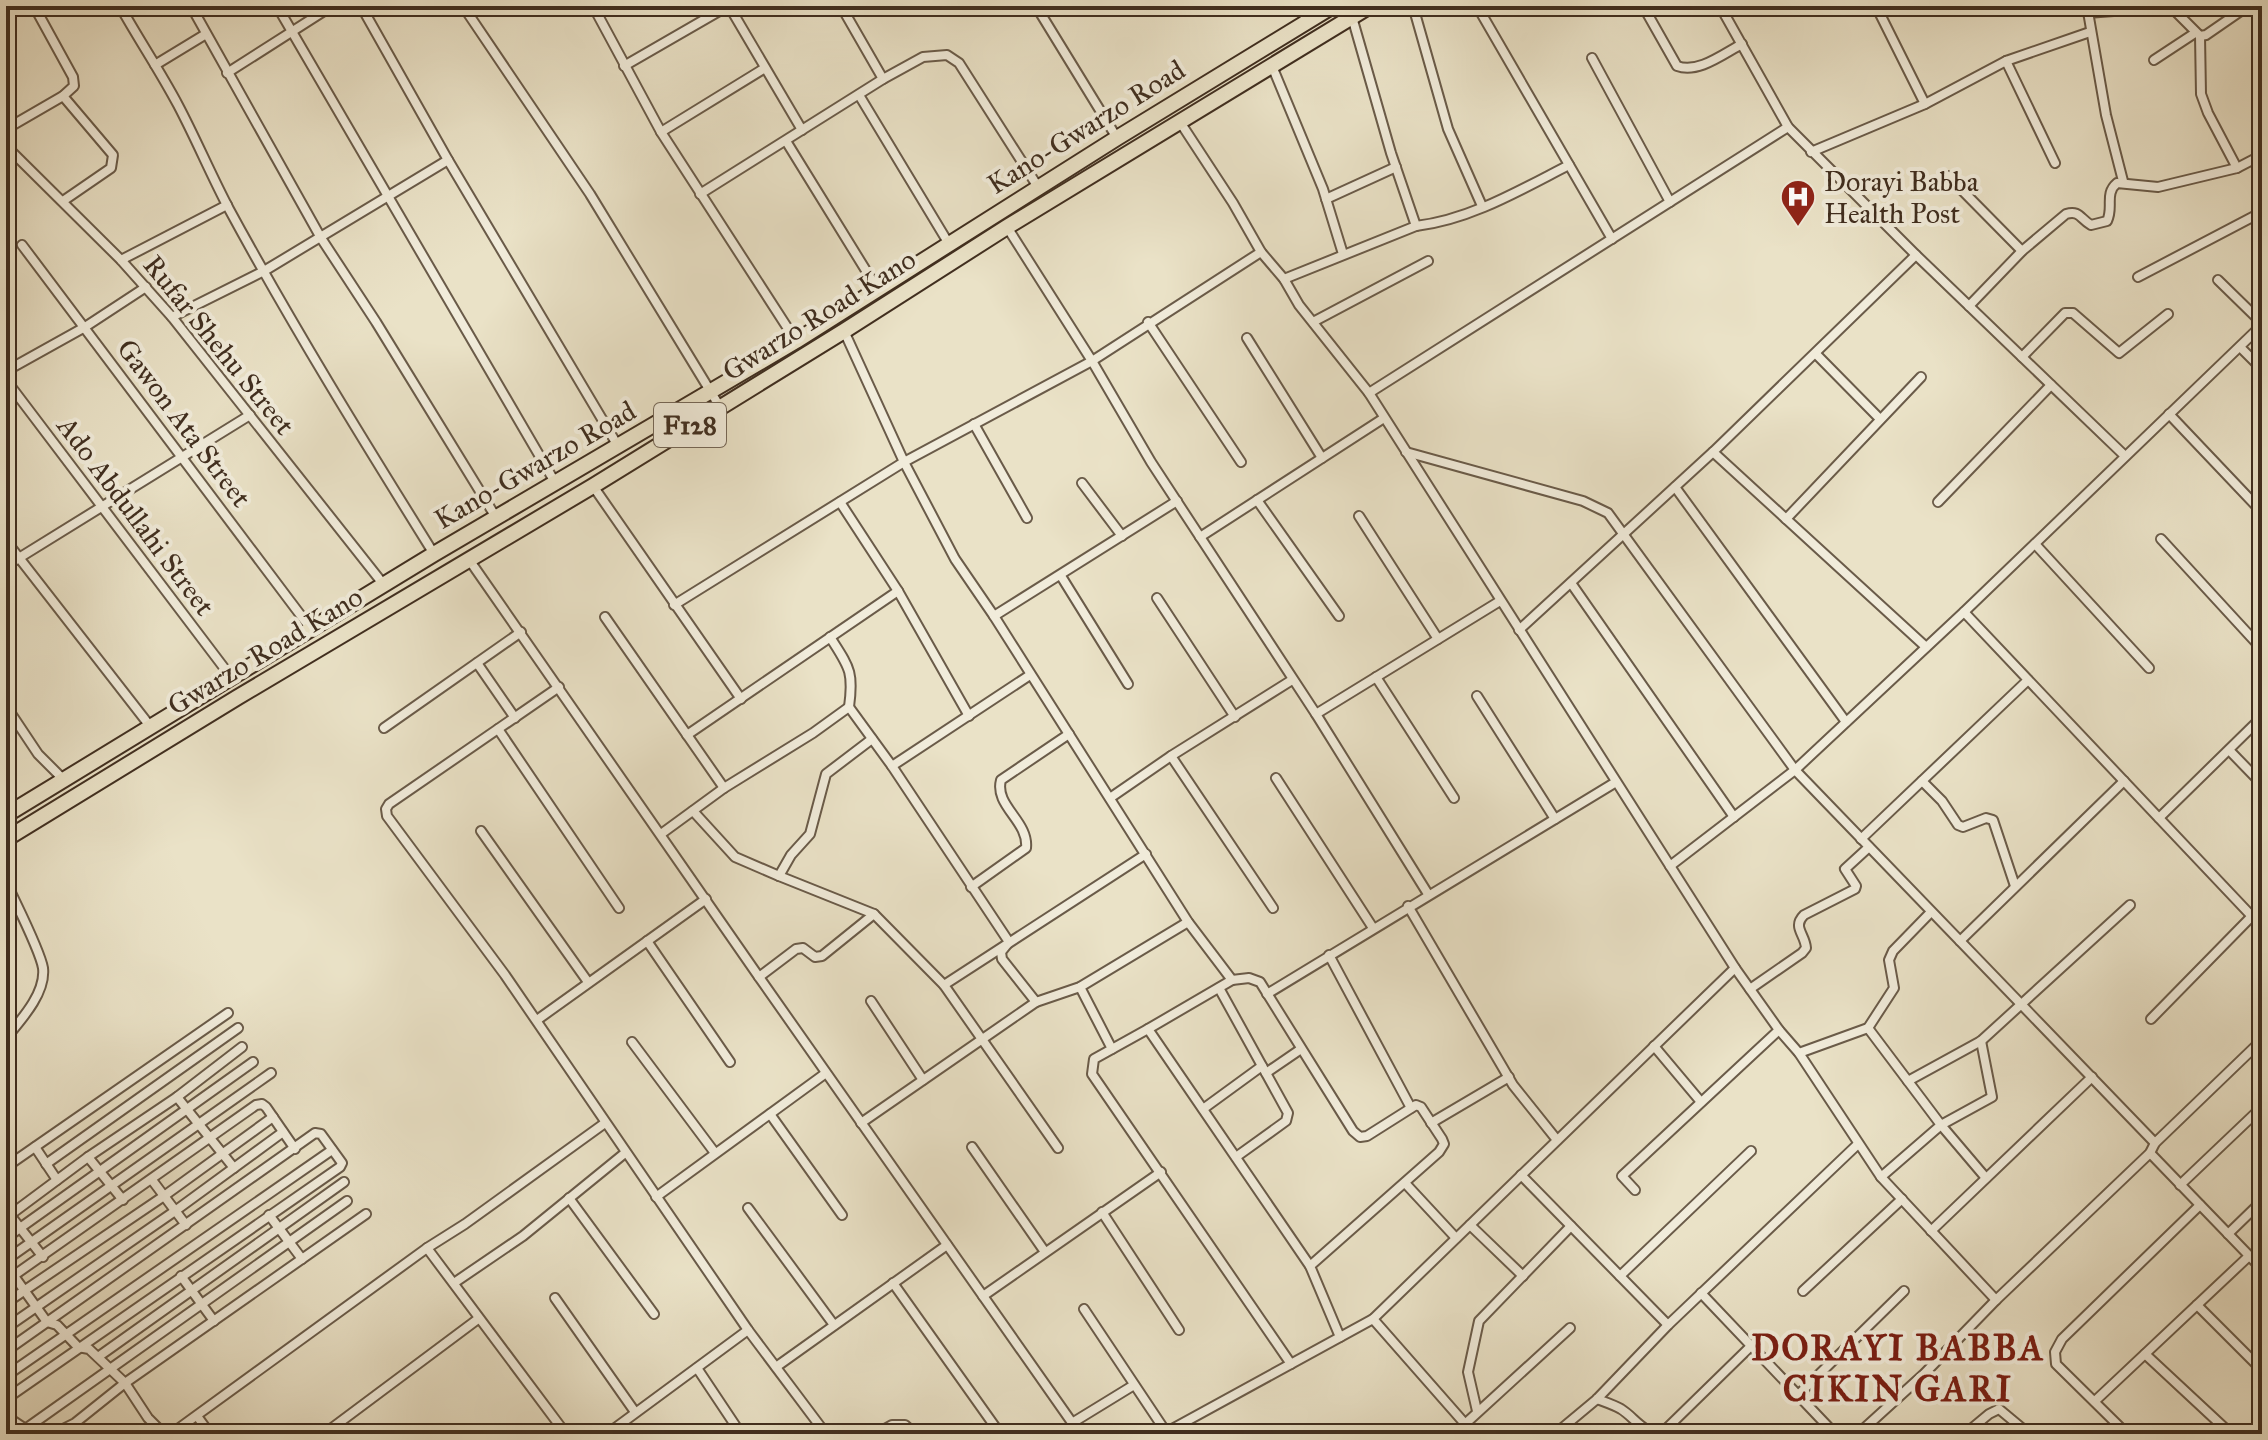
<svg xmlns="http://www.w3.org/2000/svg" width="2268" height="1440" font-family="'IM FELL Great Primer',serif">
<rect width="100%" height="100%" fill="#eae2c7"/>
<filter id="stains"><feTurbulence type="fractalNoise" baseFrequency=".0025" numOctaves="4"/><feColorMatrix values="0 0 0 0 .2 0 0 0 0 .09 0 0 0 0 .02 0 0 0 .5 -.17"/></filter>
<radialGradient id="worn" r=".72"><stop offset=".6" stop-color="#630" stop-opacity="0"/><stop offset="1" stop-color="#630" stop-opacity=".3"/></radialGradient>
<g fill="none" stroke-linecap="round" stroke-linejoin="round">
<defs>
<g id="street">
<path d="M120,6C139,40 160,71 178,105C196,139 211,175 229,209C293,327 363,440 434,554"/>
<path d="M191,6L321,238L376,322L497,519"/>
<path d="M277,6L556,484"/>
<path d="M361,6L448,160L618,446"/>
<path d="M463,6L590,194L720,407"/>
<path d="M593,6L661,132L796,341"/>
<path d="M729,6L802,130"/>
<path d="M841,6L883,79"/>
<path d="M1036,6L1117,138"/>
<path d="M1298,6L1308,21"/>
<path d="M1413,6L1448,129L1482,206"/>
<path d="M1477,6L1612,239"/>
<path d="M1643,6L1677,66C1698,74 1723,54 1742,44"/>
<path d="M1720,6L1788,127L1916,255L2125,456"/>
<path d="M1876,6L1925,104"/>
<path d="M2087,6L2106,115L2123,181"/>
<path d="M2087,13L2167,7L2176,12L2200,36L2206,35L2248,6"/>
<path d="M1352,17L1391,153L1416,226"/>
<path d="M2200,36L2201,94L2208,113L2237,168"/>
<path d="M1592,58L1670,202"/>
<path d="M2154,60L2195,33"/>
<path d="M2006,61L2055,163"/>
<path d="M155,65L206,34"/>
<path d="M624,66L728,6"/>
<path d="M1272,66L1323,189L1343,254"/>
<path d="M227,73L332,6"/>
<path d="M859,95L949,244"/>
<path d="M63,96L113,155L111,168L63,201"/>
<path d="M1180,122L1233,203L1261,252L1284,279L1299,305L1369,393L1735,968L1779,1030L1799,1053L1881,1177L1996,1300"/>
<path d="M6,129L63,96L74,86L73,77L34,6"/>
<path d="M661,132L765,68"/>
<path d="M786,141L878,290"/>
<path d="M6,146L121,260L172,317L384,585"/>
<path d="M1811,152L1925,104L2006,61L2090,32"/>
<path d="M1948,176L2022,251"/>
<path d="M700,194L883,79L923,57L947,55L959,63L1038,187"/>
<path d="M1326,199L1396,167"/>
<path d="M1007,227L1092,361L1151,462L1316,714L1428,894"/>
<path d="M22,245L311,629"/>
<path d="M1916,255L1713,452L1926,647"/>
<path d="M121,260L227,205"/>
<path d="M2138,277L2262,212"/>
<path d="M1284,279L1416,226C1470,220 1522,189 1569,165"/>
<path d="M2218,280L2262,323"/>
<path d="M1969,306L2022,251L2066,214C2080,210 2080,219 2091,225L2107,221C2114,207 2104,194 2117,183L2158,187L2237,168L2262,155"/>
<path d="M172,317L264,271L448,160"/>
<path d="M1148,322L1241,462"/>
<path d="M1313,322L1428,261"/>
<path d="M844,331L904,462L955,559L994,616L1188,922L1232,980L1249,978L1260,982L1353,1131L1360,1137L1367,1136L1416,1105L1421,1107L1442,1139L1444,1144L1439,1152L1310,1266L1340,1337"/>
<path d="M1247,338L1322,458"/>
<path d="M2240,347L2262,369"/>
<path d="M1816,354L1880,419"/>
<path d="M2022,357L2065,313H2073L2119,353L2168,314"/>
<path d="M6,371L85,327L146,287"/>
<path d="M6,380L231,677"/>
<path d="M1369,393L1788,127"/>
<path d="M2169,414L2262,512"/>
<path d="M974,424L1027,518"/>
<path d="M1406,452L1583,501L1608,513L1795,770L2155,1143"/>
<path d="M1082,483L1122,536"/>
<path d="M593,486L741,699"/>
<path d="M1675,487L1846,722"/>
<path d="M1257,500L1339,616"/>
<path d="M840,502L898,591L969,716"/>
<path d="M1938,502L2051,385"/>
<path d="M1359,516L1438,639"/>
<path d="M1786,519L1921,377"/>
<path d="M1200,537L1384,418"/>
<path d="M2161,539L2262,649"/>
<path d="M6,541L150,726"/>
<path d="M2035,544L2149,668"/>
<path d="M470,561L759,977L1080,1434"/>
<path d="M6,566L250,415"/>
<path d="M1061,576L1128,684"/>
<path d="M1571,583L1734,817"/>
<path d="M1157,598L1235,717"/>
<path d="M674,605L904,462L1092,361L1261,252"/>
<path d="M1964,612L2262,927"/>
<path d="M994,616L1177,501"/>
<path d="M605,617L724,788"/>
<path d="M1519,630L1713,452"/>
<path d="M830,637C849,667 854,671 849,707"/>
<path d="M477,663L515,718"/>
<path d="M1376,677L1454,798"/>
<path d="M559,687L389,804L386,809L387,816L505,975L748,1330L826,1434"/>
<path d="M1477,696L1555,819"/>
<path d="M6,706L38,754L63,779"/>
<path d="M1316,714L1500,601"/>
<path d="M384,728L521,632"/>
<path d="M498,729L619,908"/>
<path d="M687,735L898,591"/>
<path d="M872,739L826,774L810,834L791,855L779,876L874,914L944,985"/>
<path d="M2229,750L2262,784"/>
<path d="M1171,756L1273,908"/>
<path d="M892,766L1030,675"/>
<path d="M1276,778L1373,928"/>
<path d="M1922,781L1942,801L1958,825L1963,827L1986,818L1993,820L2015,886"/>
<path d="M1110,798L1171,756L1292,680"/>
<path d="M693,811L735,857L779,876"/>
<path d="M2159,818L2262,717"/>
<path d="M481,831L588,982"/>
<path d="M661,834L724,788L813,733L849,707L892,766L1009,942L1001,952L1002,959L1036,1002L1080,987L1188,922"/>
<path d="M1861,839L2028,680"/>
<path d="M1670,866L1795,770L1964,612L2262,325"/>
<path d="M6,882C15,902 40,950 43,968C46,993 21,1020 6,1038"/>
<path d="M971,887L1026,848C1029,821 994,806 1001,780L1069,734"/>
<path d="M1408,906L1513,1085L1557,1140"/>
<path d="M647,941L730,1062"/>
<path d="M1960,941L2124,781"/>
<path d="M1329,955L1411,1108"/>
<path d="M759,977L796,949L803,948L815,957L822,956L874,914"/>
<path d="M1232,980L1148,1029L1310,1266"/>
<path d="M1080,987L1112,1049"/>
<path d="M1219,988L1288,1113L1286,1121L1236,1157"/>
<path d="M1750,989L1802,953L1806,948C1805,934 1792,927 1804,915L1855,889L1856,886L1845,869L1869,847"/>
<path d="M1267,994L1616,782"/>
<path d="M871,1001L923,1080"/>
<path d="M2151,1019L2252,916"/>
<path d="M537,1020L706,899"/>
<path d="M1868,1028L1941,1125L1986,1178"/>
<path d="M1148,1029L1094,1059L1092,1074L1291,1364"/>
<path d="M632,1042L715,1153"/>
<path d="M1654,1046L1701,1102"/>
<path d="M1799,1053L1868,1028L1894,988L1889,960L1893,951L1931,912"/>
<path d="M1266,1073L1301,1049"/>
<path d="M1908,1081L1981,1041L2130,905"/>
<path d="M177,1097L234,1168"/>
<path d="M1203,1109L1262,1066"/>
<path d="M770,1114L842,1215"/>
<path d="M861,1123L1036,1002"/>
<path d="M1431,1123L1509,1077"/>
<path d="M35,1147L57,1180"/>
<path d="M972,1147L1045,1252"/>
<path d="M1058,1148L944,985L1146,854"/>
<path d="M2150,1153L2262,1269"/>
<path d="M88,1157L123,1200"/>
<path d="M46,1164L238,1028"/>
<path d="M6,1167L228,1013"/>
<path d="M1521,1175L1668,1325"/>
<path d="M1881,1177L1941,1125L1992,1097L1981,1041"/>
<path d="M152,1180L186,1225"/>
<path d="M1405,1183L1456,1238"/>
<path d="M2180,1185L2262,1107"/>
<path d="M1635,1190L1622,1176L1779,1030"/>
<path d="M656,1197L826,1073"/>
<path d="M569,1198L654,1314"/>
<path d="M748,1208L834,1325"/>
<path d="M1102,1212L1179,1330"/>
<path d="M10,1215L43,1257"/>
<path d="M269,1215L302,1259"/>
<path d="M6,1218L88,1157L177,1097L242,1047"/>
<path d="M1470,1225L1523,1276"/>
<path d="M1931,1231L2092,1077"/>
<path d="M2228,1234L2262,1201"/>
<path d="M6,1238L253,1062"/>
<path d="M427,1248L465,1224L605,1123"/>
<path d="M6,1260L271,1073"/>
<path d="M14,1276L47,1322L57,1325L78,1347L89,1349L125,1383L148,1418L164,1434"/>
<path d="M181,1276L214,1321"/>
<path d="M1620,1276L1751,1151"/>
<path d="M6,1281L256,1105L262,1104L266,1107L295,1149"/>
<path d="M454,1283L523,1236L625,1153"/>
<path d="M893,1283L996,1428"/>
<path d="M1803,1291L1902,1199"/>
<path d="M1701,1293L1835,1434"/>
<path d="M983,1296L1161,1172"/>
<path d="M555,1298L635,1412"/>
<path d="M6,1303L164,1196L273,1117"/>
<path d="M2197,1305L2262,1370"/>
<path d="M1084,1309L1166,1432"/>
<path d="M1373,1319L1474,1434"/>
<path d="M6,1328L175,1211L283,1132"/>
<path d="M6,1351L315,1133L321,1134L342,1163L340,1167L6,1399"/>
<path d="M2145,1354L2231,1434"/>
<path d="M98,1357L344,1182"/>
<path d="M776,1367L947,1245"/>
<path d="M697,1368L741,1434"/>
<path d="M6,1376L332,1150"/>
<path d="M1798,1395L1904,1291"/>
<path d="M1597,1399C1605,1402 1614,1405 1621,1409C1637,1419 1644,1437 1665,1430L1751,1346"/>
<path d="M2095,1401L2249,1256"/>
<path d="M1477,1411L1468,1372L1479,1321L1571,1226"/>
<path d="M6,1416L33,1434"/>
<path d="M197,1416L210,1434"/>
<path d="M1072,1423L1134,1385"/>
<path d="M1465,1424L1570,1328"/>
<path d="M24,1430L347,1201"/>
<path d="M53,1434L75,1423L125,1383L366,1214"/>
<path d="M171,1434L427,1248L566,1434"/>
<path d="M324,1434L478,1319"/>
<path d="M607,1434L748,1330"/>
<path d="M876,1434L892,1425H905L915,1434"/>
<path d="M1163,1434L1373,1319L1735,968"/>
<path d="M1555,1434L1597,1399L1668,1325L1858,1144"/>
<path d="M1858,1434L1924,1374L1996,1300L2150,1153L2155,1143L2262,1040"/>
<path d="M1965,1434L1989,1414L1999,1409L2029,1434"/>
<path d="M2127,1434L2056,1364L2055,1352L2062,1339L2200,1205"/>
</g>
<g id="primary">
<path d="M6,815L434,554L796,341L1117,138L1333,6"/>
<path d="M6,839L238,697L593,486L844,331L1007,227L1370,6"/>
</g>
</defs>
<use href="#street" stroke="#6a5b49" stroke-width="12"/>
<use href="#primary" stroke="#402e1f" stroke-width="18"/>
<use href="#street" stroke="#f1ecdb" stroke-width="8"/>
<use href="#primary" stroke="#eae2c7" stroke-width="14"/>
</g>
<defs>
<symbol id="hospital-pin" viewBox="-11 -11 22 30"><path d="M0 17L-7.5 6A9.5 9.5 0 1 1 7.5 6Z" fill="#8f2418" stroke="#f1ecdb"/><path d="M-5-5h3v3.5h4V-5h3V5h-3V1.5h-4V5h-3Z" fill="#fff"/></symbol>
</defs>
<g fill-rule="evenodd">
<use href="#hospital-pin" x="1778" y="177" width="40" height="54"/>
</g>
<g text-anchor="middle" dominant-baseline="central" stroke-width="8" stroke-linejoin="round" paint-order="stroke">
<rect fill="#f1ecdb" stroke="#756757" stroke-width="2" x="654" y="403" width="72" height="44" rx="6"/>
<g font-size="26" font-weight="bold" fill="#402e1f">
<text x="690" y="425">F128</text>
</g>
<g font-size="28" fill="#402e1f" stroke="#f1ecdb">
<text transform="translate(1086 127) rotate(-32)">Kano-Gwarzo Road</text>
<text transform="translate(819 315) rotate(-32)">Gwarzo Road Kano</text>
<text transform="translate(219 345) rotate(51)">Rufar Shehu Street</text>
<text transform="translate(184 423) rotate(53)">Gawon Ata Street</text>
<text transform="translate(535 465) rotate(-30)">Kano-Gwarzo Road</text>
<text transform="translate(136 516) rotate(53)">Ado Abdullahi Street</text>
<text transform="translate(265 651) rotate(-31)">Gwarzo Road Kano</text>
</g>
<g font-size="28" fill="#402e1f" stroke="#f1ecdb" text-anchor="start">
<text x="1824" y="181">Dorayi Babba<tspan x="1824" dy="32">Health Post</tspan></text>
</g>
<g font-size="36" font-weight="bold" letter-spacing="2" fill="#7a1f14" stroke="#f1ecdb">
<text x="1898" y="1348">DORAYI BABBA<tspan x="1898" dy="41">CIKIN GARI</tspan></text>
</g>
</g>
<rect width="2268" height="1440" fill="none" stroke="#eae2c7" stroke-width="32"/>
<rect x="8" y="8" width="2252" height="1424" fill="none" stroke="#402e1f" stroke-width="4"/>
<rect x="16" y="16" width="2236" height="1408" fill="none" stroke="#402e1f" stroke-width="2"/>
<rect width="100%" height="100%" filter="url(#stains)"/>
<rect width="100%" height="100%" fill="url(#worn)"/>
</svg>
